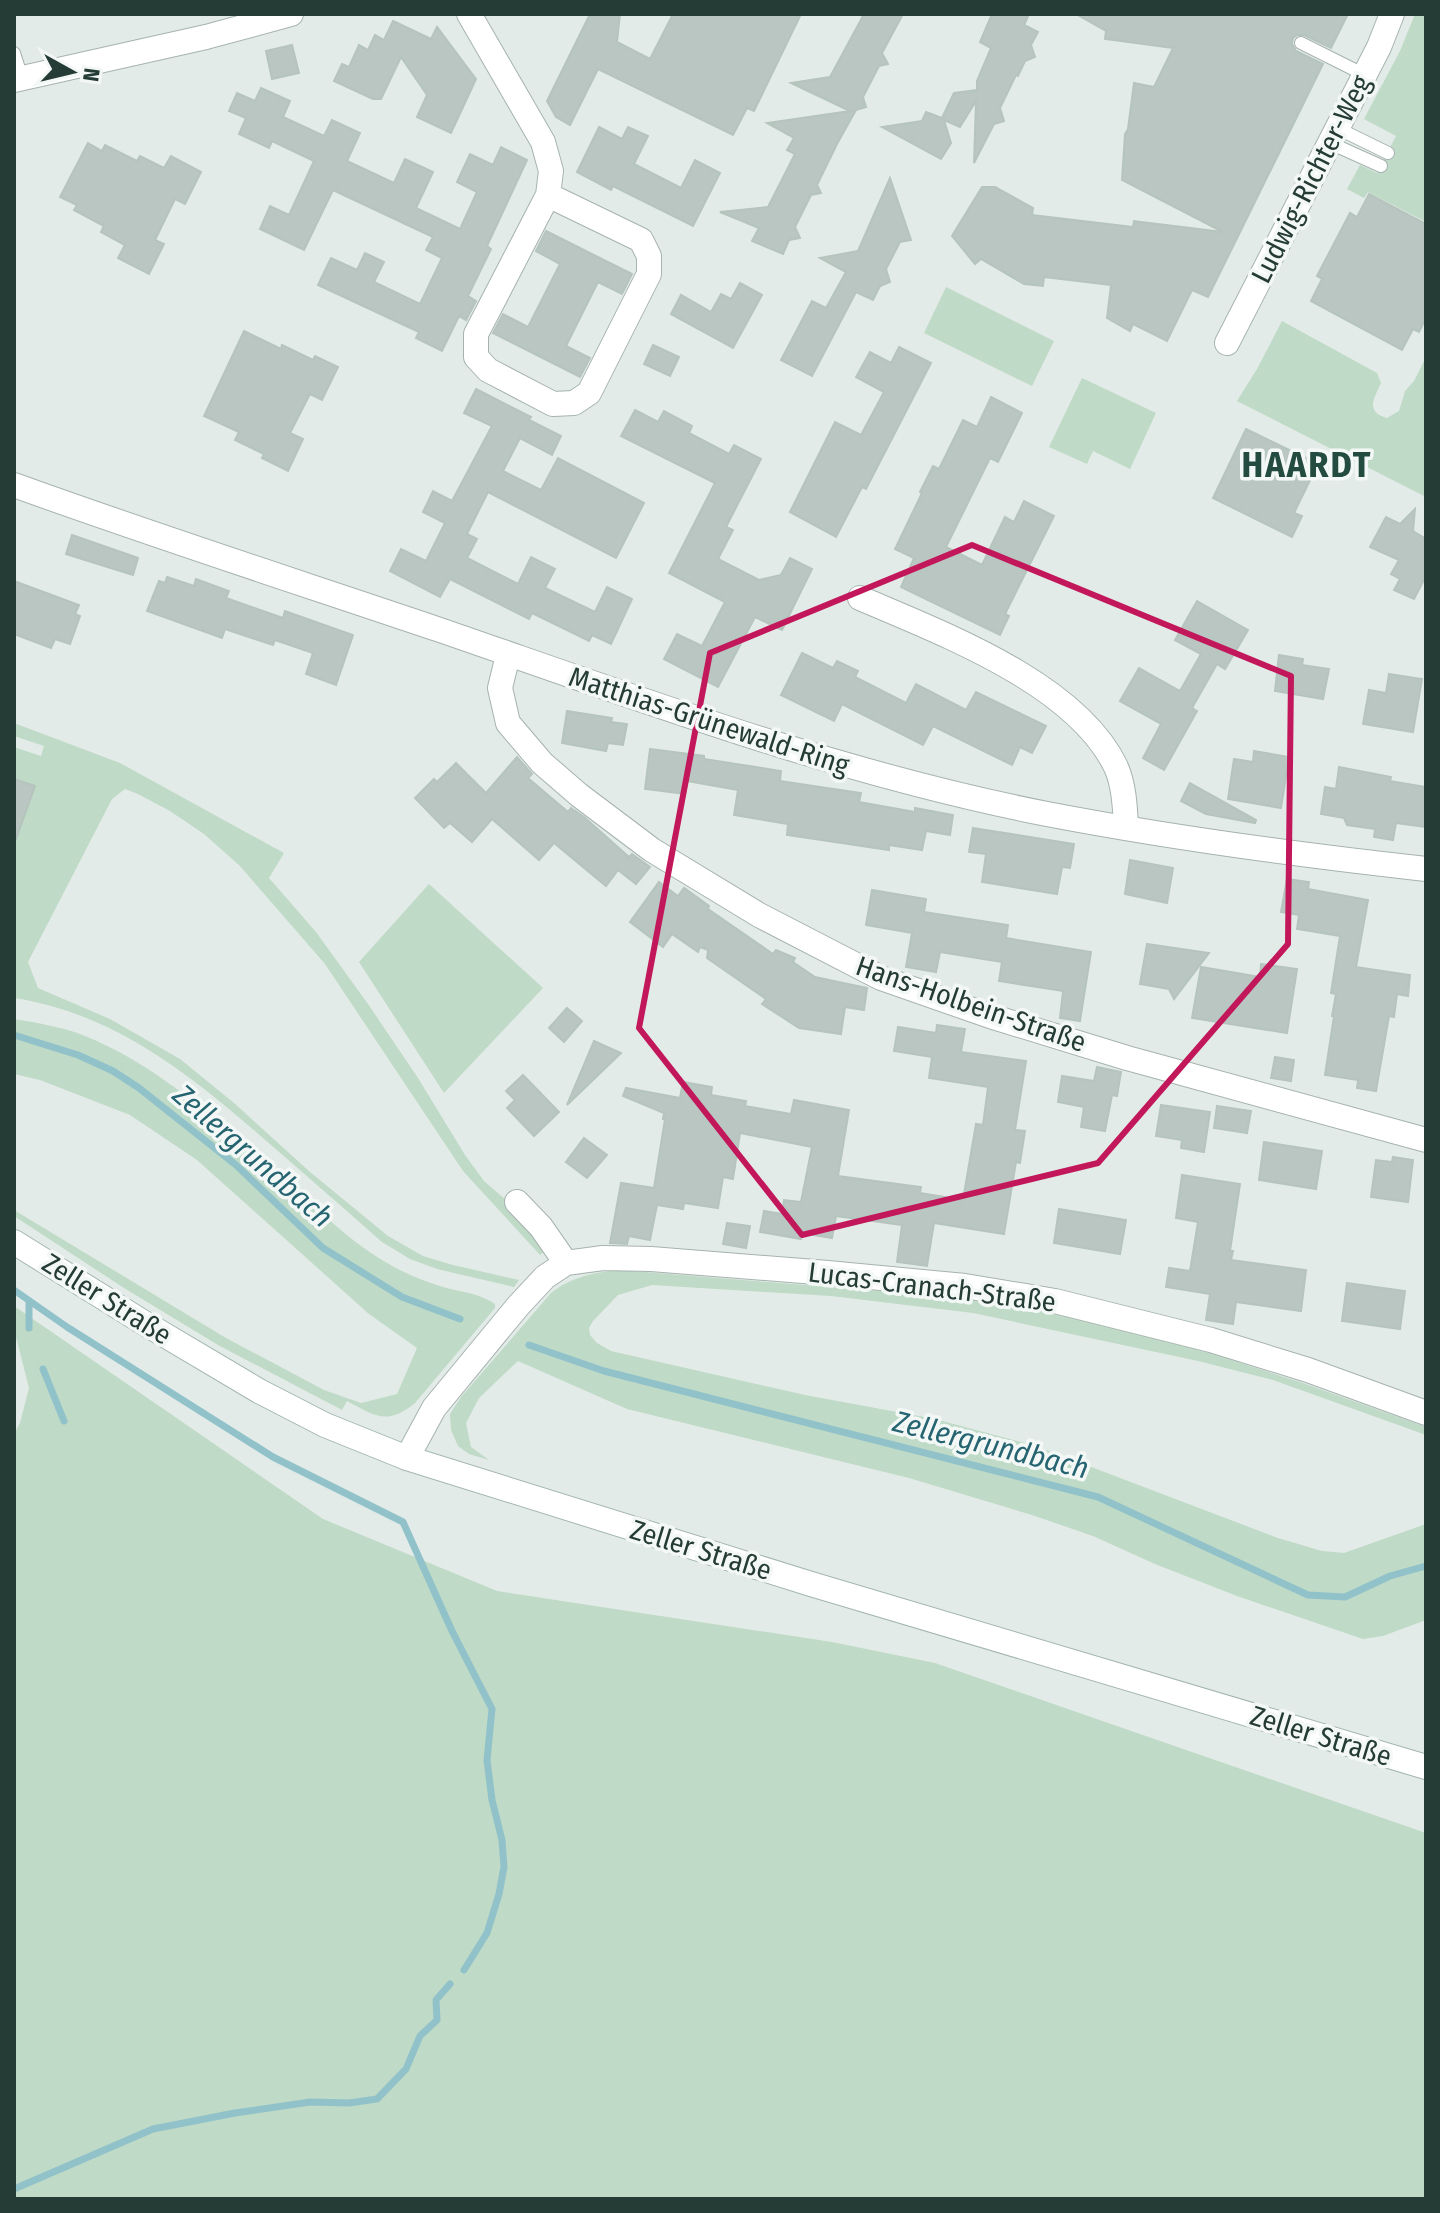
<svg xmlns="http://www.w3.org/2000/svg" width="1440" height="2213" font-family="'Fira Sans Condensed',sans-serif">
<rect width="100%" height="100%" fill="#e3ebe8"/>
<g fill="#bfdac6">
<path d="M1415,14H1426V222L1368,192L1364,198L1347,189L1360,165L1377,173L1396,136L1364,119L1400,51Z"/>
<path d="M946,287L1054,341L1032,386L924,333Z"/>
<path d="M1282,321L1377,373L1381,383C1375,397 1364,412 1387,418L1399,411L1405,391L1414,381L1426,357V497L1237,401L1257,369Z"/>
<path d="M1082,378L1156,413L1130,469L1093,451L1087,464L1049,447Z"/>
<path d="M14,723L120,763L284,853L269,878L316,932L368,1004L418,1078L465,1155L484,1181L528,1219L548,1248L540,1255L463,1171L325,964L240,866L204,834L170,811L138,794L125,789L112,799L28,962L38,988L110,1019L180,1059L234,1103L310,1172L388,1236L423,1256L453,1265L519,1280L514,1287L437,1269L410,1259L382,1242C345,1209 308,1177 271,1145C194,1078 118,1014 14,998V845L35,787L14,779V747L41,756L44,746L14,736Z"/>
<path d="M429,884L543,988L444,1093L359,962Z"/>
<path d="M14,1019C38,1023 63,1027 85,1036C170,1070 237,1140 305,1199C328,1219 355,1244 382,1260C400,1271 422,1281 443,1287C461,1292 479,1293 495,1304V1308L415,1403C387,1426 375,1416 347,1401L342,1410L218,1345L124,1288L14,1216V1210L226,1338L324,1390L361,1403L397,1394L417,1348L369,1314L197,1160L130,1115L40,1080L14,1074Z"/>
<path d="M620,1270L953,1297L1023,1308L1104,1324L1206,1352L1300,1382L1426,1427V1435L1273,1380L1198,1361L973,1313L831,1296L652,1285L618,1295L593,1321L589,1328L590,1335L597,1343L611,1351L805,1395L935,1419L1036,1446L1278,1538L1322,1551L1344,1553L1426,1524V1620L1383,1636L1363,1639L1237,1596L1155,1564L1093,1536L1032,1515L909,1478L627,1409L518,1361L479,1398L466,1423L471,1447L489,1460L469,1454L458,1446L451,1430L450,1414L461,1397L551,1293C571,1277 595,1272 620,1270Z"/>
<path d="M14,1306L323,1519L497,1591L832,1642L935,1663L1426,1833V2199H14V1434L20,1423L29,1388L14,1329Z"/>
</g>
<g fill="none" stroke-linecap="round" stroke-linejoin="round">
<g stroke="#91c2ca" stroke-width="7">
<path d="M14,1035L78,1055L113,1071L139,1088L236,1165L323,1248L402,1297L460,1319"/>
<path d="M14,1290L67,1327L273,1457L403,1522L452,1631L492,1709L487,1760L492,1800L502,1840L504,1867L499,1894L487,1933L464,1970"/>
<path d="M29,1301V1328"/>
<path d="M529,1345L604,1371L1098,1497L1308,1595L1345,1597L1390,1576L1426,1566"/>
<path d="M43,1369L64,1421"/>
<path d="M14,2189L153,2129L235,2113L310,2102L349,2103L377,2099L406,2069L420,2036L437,2020L436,2000L450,1984"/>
</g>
</g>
<g fill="#b9c6c1" stroke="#b6c4be" stroke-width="2">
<path d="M590,14H620L617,42L650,59L673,14H801L754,111L747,108L733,135L598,69L570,125L556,117L547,101Z"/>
<path d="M864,14H903L882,53L888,64L879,66L863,97L866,107L856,110L837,144L817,185L821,193L811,195L795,227L800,238L789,240L783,254L752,241L759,228L720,212L768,207L795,154L787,150L794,138L767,123L850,111L791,83L830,77Z"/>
<path d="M992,14H1029L1024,25L1038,32L1031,45L1035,57L1025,61L1018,76L1016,75L1000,108L1004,121L994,124L974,163L976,101L960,127L944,120L951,143L941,159L882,127L922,121L926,112L942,118L954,93L977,90V81L991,48L980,42Z"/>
<path d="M1076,14H1348L1331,48L1304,35H1297L1293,38L1292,44L1296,51L1323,64L1208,297L1192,290L1167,341L1133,324L1130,331L1107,318L1111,285L1044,277L1043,286L1024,284L981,259L975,264L952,236L982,187H995L1033,208L1032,215L1133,227L1134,221L1223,232L1122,180L1125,134L1128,129L1134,83L1154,87L1173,48L1105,39L1106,31Z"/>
<path d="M393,21L431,39L437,27L476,79L451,133L417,117L427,95L401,57L381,99H373L334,81L342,64L349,67L359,45L368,50L375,35L384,40Z"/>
<path d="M292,45L299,73L272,79L266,51Z"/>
<path d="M261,88L290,101L283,117L324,136L332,120L360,133L347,161L394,183L405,159L433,172L416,208L460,229L477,192L457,182L470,154L493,165L501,147L527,160L487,246L491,249L468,296L476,301L466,320L459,316L442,351L416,338L419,332L318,285L331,258L357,270L365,253L384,262L374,282L420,304L442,258L426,250L433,237L333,190L304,250L260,229L270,206L289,215L314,161L272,141L269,148L239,134L246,118L229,111L237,93L255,101Z"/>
<path d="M599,127L622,139L628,127L648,136L634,164L681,188L695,160L720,173L693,226L613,186L611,190L577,172Z"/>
<path d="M88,143L102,151L105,145L137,161L140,156L164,168L171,156L201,172L185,204L175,199L155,240L164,244L149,274L118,258L125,245L101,232L104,226L74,210L77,205L60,197Z"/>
<path d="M890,178L911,240L900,242L886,269L890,282L880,286L873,300L856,292L812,376L781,360L812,301L826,308L846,272L820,258L858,251Z"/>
<path d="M1369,194L1426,224V318L1419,332L1413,329L1402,350L1311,301L1322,279L1317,276L1350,213L1357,217Z"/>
<path d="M546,231L632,274L622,294L598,282L566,346L590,358L580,377L493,333L503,314L528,327L560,264L536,251Z"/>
<path d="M740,283L762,295L733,348L671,314L681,295L711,312L721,294L731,299Z"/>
<path d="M244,331L281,349L282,345L313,360L315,356L338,367L322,400L310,394L290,433L303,439L288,471L262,458L264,454L235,440L239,432L204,416Z"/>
<path d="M653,345L679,357L670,376L644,364Z"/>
<path d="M899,347L931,363L866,489L862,487L836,537L790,512L835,422L861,435L884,392L856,377L870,352L891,363Z"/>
<path d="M476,389L531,417L529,420L561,436L552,455L520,438L503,471L541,490L558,458L644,503L616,558L488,492L467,534L477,539L467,558L518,584L531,557L555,569L545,588L595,612L607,587L632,599L611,644L592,635L589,641L532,613L529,619L450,579L440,597L390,571L401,549L426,561L445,523L423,512L433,491L452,501L492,426L464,413Z"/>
<path d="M991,397L1022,413L998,462L990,458L946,547L982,565L1005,517L1014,522L1024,501L1054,516L1005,614L1009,616L1000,635L901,587L914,558L895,549L922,493L920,492L933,466L939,469L963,420L977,427Z"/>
<path d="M635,410L658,422L664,411L692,426L689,433L729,454L734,445L761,459L726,527L733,530L718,559L759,580L781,575L790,558L812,569L782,630L755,617L718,687L664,659L677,634L702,646L725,602L669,573L715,483L621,436Z"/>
<path d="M1246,429L1318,464L1294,513L1302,516L1292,537L1213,498Z"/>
<path d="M1415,509L1413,531L1426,539V576L1414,599L1394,590L1400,579L1391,574L1399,560L1370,547L1386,517L1400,524Z"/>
<path d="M72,535L138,558L133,575L66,554Z"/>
<path d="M167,577L194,586L196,579L229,591L226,598L283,618L285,611L353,635L336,685L306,674L313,653L275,640L273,645L225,629L222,638L147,611L159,581L165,583Z"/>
<path d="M14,581L79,605L75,614L80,616L70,644L55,639L51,648L14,634Z"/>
<path d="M1197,601L1248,630L1225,669L1217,664L1192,708L1197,711L1164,770L1143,758L1161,724L1120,701L1139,668L1180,691L1201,654L1175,640Z"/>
<path d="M802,653L833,668L837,661L858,671L855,677L906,703L916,684L966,710L976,692L1046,726L1032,753L1020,747L1012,765L933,726L923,745L842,704L834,721L781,695Z"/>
<path d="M1279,655L1303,659L1302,665L1329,669L1323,699L1275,691Z"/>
<path d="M1389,674L1422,679L1413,732L1363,724L1369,690L1386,693Z"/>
<path d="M567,711L612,718L611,722L627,724L623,745L608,743L606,751L562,743Z"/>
<path d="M650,749L704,756V759L781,771L780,781L861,793L859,802L915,812V808L953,815L950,835L926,831L922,850L889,845V850L787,835L788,824L734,815L738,790L687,781L685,794L645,789Z"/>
<path d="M1254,751L1289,757L1281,808L1228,799L1234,759L1253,762Z"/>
<path d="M517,757L532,774L528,778L568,812L571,808L584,817L629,857L627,859L632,854L650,867L636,884L618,870L606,886L554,843L539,860L492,819L472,842L450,823L444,828L415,798L434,779L437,782L456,763L486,793Z"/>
<path d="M1339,767L1391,777L1390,781L1426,787V827L1396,823L1393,840L1374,837L1375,829L1347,825L1344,818L1321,814L1325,787L1336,789Z"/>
<path d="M14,779L35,786L16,839L14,838Z"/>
<path d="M1190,783L1256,820L1255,823L1206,814L1181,801Z"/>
<path d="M973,828L1074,844L1070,868L1062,867L1057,894L982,882L986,854L969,852Z"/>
<path d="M1130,860L1173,868L1167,903L1125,894Z"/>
<path d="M1287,879L1309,882L1308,889L1368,900L1356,967L1410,975L1408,996L1397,994L1394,1017L1389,1016L1376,1091L1357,1088L1358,1080L1325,1075L1334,1016H1332L1336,994L1331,993L1340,936L1297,929L1299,915L1281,912Z"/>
<path d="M659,882L678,896L684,888L709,906L708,909L773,954L776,950L795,958L793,962L815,977L867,988L864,1010L845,1007L841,1034L799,1028L762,1004L766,999L707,958L708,950L700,947L698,952L672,934L663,947L630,922Z"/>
<path d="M872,890L926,899L924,912L1008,925L1006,938L1091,952L1080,1021L1060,1018L1063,991L999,981L1002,962L940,952L936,972L906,967L912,933L866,925Z"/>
<path d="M1147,944L1209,953L1174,999L1169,989L1140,984Z"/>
<path d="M1261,964L1297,969L1287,1033L1192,1018L1201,967L1260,977Z"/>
<path d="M567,1008L582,1021L564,1042L549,1028Z"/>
<path d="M937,1025L965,1029L961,1052L1026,1061L1015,1130L1025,1131L1020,1163L1016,1162L1004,1234L934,1223L927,1266L897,1262L902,1225L836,1216L832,1238L802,1233L801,1239L760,1232L764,1211L782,1214L784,1200L801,1202L812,1147L740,1133L733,1179L723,1177L718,1208L684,1203L683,1209L657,1205L650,1240L629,1236L627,1244L610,1243L621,1183L654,1188L665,1119H663L664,1113L623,1096L626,1088L680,1098L683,1082L712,1087L711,1095L746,1101L745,1106L791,1114L794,1100L849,1110L838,1176L921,1187L920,1193L963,1200L976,1124L983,1125L988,1087L929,1078L932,1057L894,1051L898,1027L936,1033Z"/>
<path d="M594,1041L621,1053L567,1105Z"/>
<path d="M1275,1057L1294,1060L1291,1081L1271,1078Z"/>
<path d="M1097,1067L1121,1072L1117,1096L1112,1095L1105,1131L1081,1127L1084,1107L1058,1102L1062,1076L1094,1081Z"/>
<path d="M523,1075L559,1112L534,1136L507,1108L515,1100L506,1091Z"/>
<path d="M1161,1105L1210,1112L1204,1152L1181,1148L1182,1140L1156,1136Z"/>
<path d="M1217,1106L1251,1111L1247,1133L1214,1128Z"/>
<path d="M584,1138L607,1155L587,1178L566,1162Z"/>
<path d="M1264,1142L1322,1151L1316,1189L1259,1180Z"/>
<path d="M1393,1157L1413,1160L1408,1202L1371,1197L1376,1160L1392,1162Z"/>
<path d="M1182,1175L1240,1184L1230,1251H1233L1231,1260L1306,1270L1301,1311L1236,1302L1233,1324L1206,1320L1210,1294L1166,1287L1169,1268L1190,1271L1198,1222L1176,1218Z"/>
<path d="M1059,1209L1126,1220L1120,1254L1054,1243Z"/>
<path d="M727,1223L750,1226L746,1248L723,1244Z"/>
<path d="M1347,1283L1405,1291L1400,1329L1342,1321Z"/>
</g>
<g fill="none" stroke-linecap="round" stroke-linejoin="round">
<defs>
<g id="lane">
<path d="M1301,43L1365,75"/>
<path d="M14,53L22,78"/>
<path d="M1337,128L1388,153"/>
<path d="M1330,143L1381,166"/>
</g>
<g id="street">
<path d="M469,14L543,142L551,171L548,195L476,334V357L488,370L553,404L574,403L589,393L649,274V256L641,240L548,195"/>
<path d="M14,80L206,37L291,14"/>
<path d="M1227,343L1379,47L1392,14"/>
<path d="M14,485C155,536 298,582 440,630C640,699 838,773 1047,814C1172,838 1299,855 1426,869"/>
<path d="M860,598C941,633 1076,683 1116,767C1124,785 1125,807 1126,827"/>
<path d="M508,655L500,688L508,723L542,763L579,795L652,850L759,915L881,978L990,1016L1127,1058L1426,1140"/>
<path d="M517,1202L541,1227L566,1263"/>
<path d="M407,1458L434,1408L518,1306L545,1277L566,1263L603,1258L651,1259L828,1273L965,1286L1055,1301L1211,1340L1308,1370L1426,1413"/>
</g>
<path id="secondary" d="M14,1242L141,1321L259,1391L325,1425L407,1458L811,1584L1426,1767"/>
</defs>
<use href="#lane" stroke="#a6b3af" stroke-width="14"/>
<use href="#street" stroke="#a6b3af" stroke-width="26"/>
<use href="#secondary" stroke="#a3b6af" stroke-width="26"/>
<use href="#lane" stroke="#fff" stroke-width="12"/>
<use href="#street" stroke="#fff" stroke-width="24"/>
<use href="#secondary" stroke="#fff" stroke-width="24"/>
</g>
<path fill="none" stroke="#c2185b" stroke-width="6" stroke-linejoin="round" d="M972,545L1291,676L1288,944L1098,1163L802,1235L639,1028L710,653Z"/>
<g text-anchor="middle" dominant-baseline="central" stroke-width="7" stroke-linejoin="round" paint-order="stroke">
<g font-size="28" fill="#253b35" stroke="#f3f8f6">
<text transform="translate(1311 179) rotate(-63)">Ludwig-Richter-Weg</text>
<text transform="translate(709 721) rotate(18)">Matthias-Grünewald-Ring</text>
<text transform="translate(971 1004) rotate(19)">Hans-Holbein-Straße</text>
<text transform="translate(932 1287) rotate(7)">Lucas-Cranach-Straße</text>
<text transform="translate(107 1299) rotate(32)">Zeller Straße</text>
<text transform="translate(701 1550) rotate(17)">Zeller Straße</text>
<text transform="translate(1321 1736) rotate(17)">Zeller Straße</text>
</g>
<g font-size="30" font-style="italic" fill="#256470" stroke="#f3f8f6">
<text transform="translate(253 1156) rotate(41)">Zellergrundbach</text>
<text transform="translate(991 1445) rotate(14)">Zellergrundbach</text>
</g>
<g font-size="36" font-weight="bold" letter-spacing="2" fill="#234b40" stroke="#f3f8f6">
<text x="1307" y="465">HAARDT</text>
</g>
</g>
<rect width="1440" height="2213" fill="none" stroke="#253b35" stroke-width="32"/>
<g transform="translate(72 72) rotate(98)" stroke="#f3f8f6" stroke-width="6" paint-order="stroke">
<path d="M0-6L14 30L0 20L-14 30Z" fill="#253b35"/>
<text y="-12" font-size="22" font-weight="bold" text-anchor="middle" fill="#253b35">N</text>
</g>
</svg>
